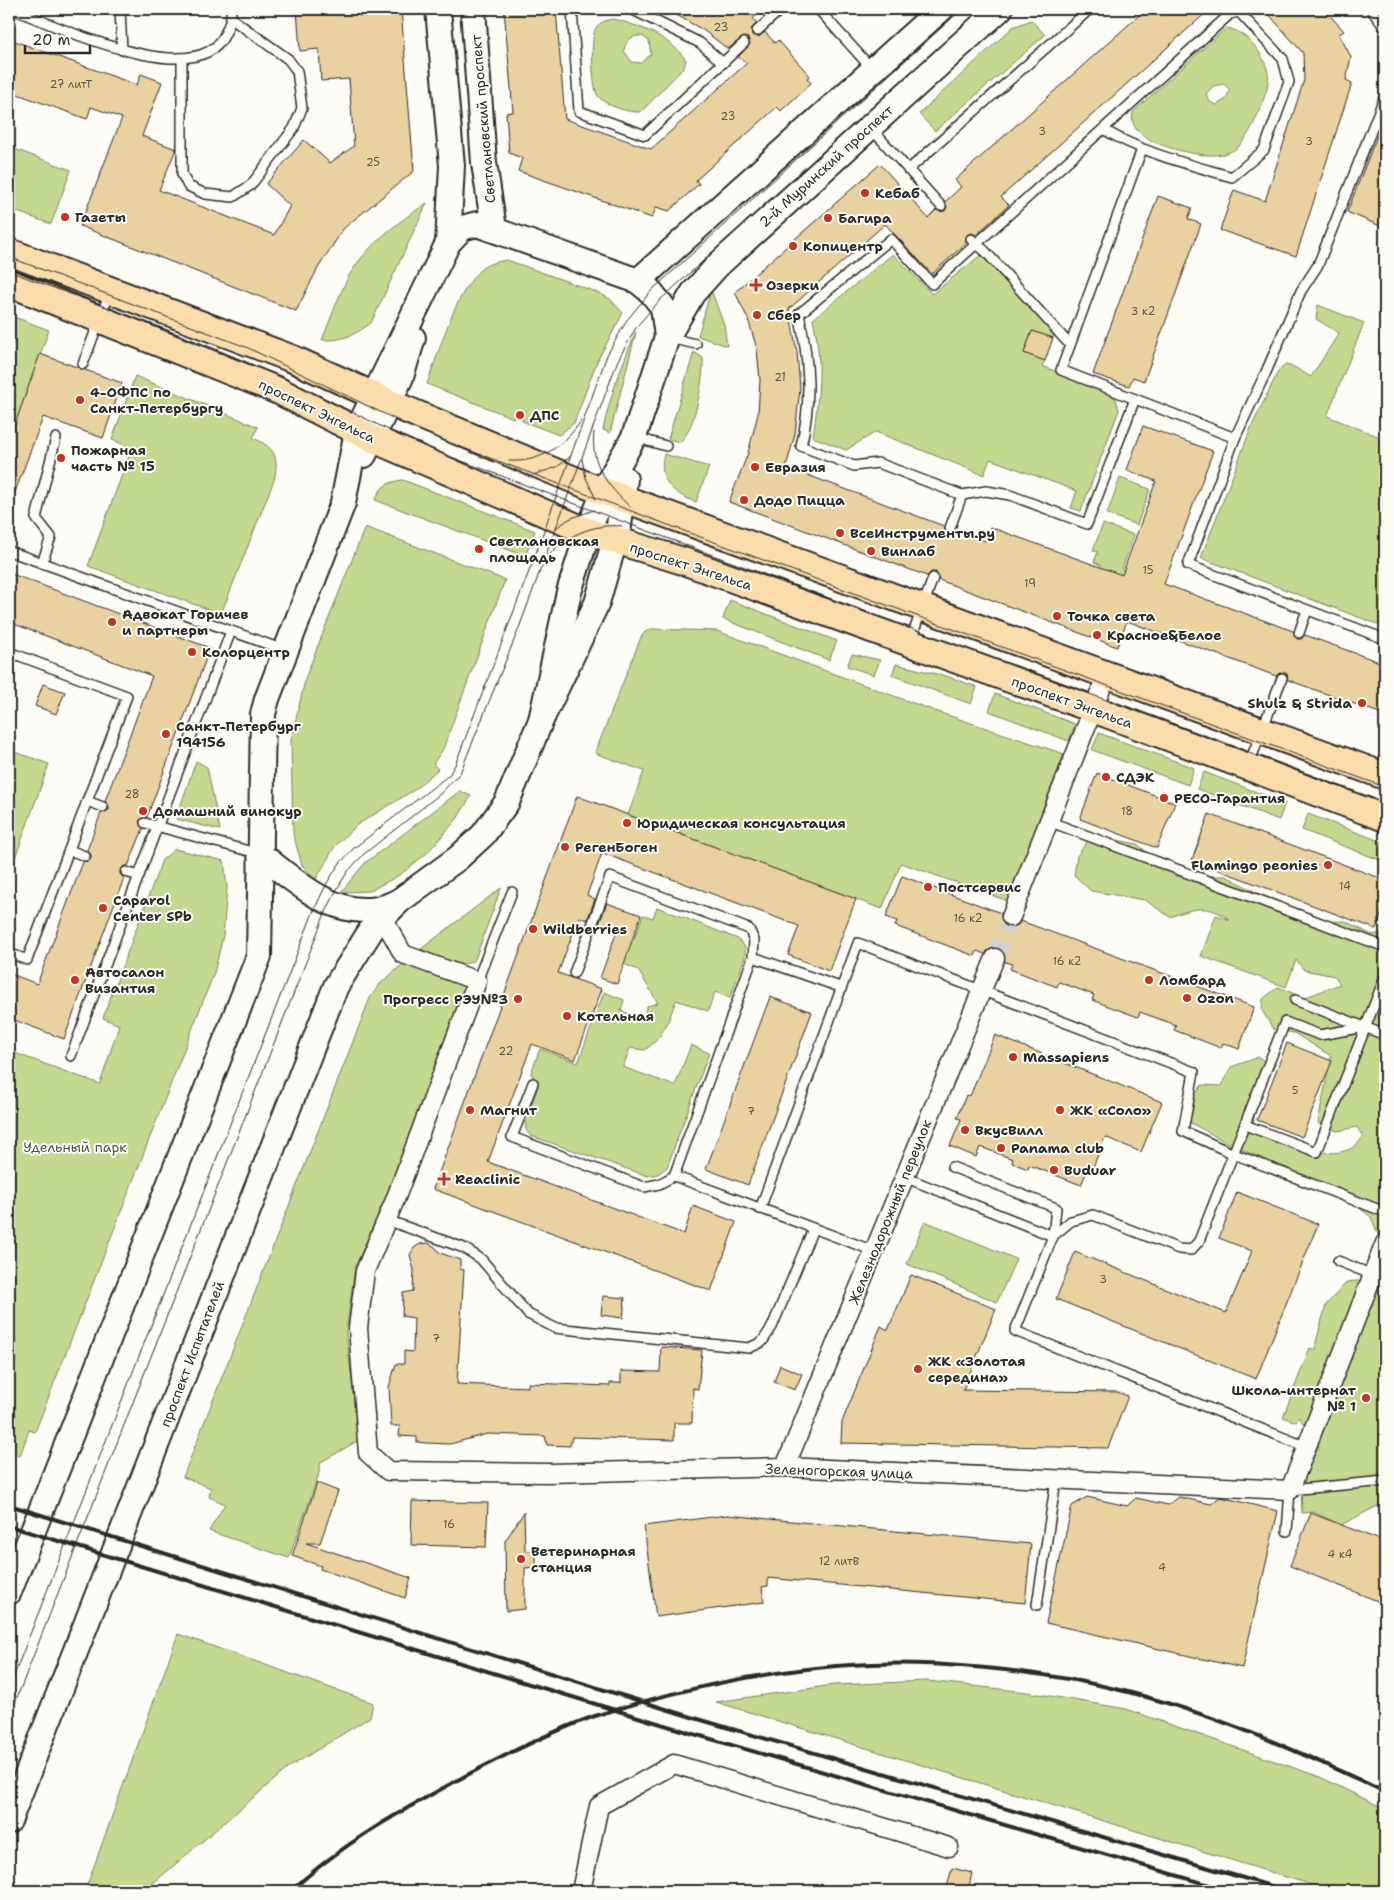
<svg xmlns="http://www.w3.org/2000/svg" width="1394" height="1900" font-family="'Shantell Sans',sans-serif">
<rect width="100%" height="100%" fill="#fdfcf7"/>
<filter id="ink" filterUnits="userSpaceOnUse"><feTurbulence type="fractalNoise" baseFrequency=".02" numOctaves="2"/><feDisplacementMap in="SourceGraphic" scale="10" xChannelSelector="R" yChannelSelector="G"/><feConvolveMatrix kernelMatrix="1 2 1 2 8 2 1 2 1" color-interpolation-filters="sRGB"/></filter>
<g filter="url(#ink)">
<g fill="#c4d98f" stroke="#78825d" fill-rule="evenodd">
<path d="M613,19C640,26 669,36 686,60L684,67L641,112C630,113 605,106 598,96C592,88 590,36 596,28C600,22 606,20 613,19ZM642,36L649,41L651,54L641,63L632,62L624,51C625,41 631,35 642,36Z"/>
<path d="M1031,20L1045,35L935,131L919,114L1013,27Z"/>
<path d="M1226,28C1244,30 1262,51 1267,69C1271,81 1265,95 1261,106C1256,120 1249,135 1239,146C1222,164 1175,151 1155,142C1141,135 1130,129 1133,112ZM1224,84L1230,90L1226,99L1217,105L1210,102L1206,94L1213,86Z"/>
<path d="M9,147L71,170L51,224L9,209Z"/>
<path d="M427,203L371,323C355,335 342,341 322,340C331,319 338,296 349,276C367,245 397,223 427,203Z"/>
<path d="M893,254L932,294L981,255L1055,333L1053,338L1032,331L1024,353L1045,361L1042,366L1108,393L1116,399L1119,410L1081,511L1071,508L1077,491L990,459L984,475L876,432L846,450L813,437C819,393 823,363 813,319Z"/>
<path d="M507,260L599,293L610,299L623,313L597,361L574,423L559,435L522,421L525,411L517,408L513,418L427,384C440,350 453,298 479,271C487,263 496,262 507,260Z"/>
<path d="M711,290L724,325L727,346L698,336Z"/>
<path d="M1318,305L1364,323L1327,416L1385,439V627L1201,558L1251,428L1279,370L1286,365L1294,367L1311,377L1339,333L1316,319Z"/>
<path d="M9,315L49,330L9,441Z"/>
<path d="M636,332L610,433L603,430C610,396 622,364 636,332Z"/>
<path d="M694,352L703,358C704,378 695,430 680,442L668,439Z"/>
<path d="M135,376L258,427L253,438C276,448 279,457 274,480L221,614L88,566L132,448L112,440Z"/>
<path d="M664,454L709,467L696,502C673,494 657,480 664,454Z"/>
<path d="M1120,478L1150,489L1137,525L1107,514Z"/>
<path d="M403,480L535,531L525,556L375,500C381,486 387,482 403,480Z"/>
<path d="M1103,524L1134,535L1122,569L1128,572L1122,588L1096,579L1101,565L1094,562L1098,552L1093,550Z"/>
<path d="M365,527L505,580L443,749L433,764L438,769L414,790L357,825L335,846L315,881L302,865L293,834L291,740L306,676Z"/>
<path d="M730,600L837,641L829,660L723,619Z"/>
<path d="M652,629L717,631L935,711L1064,754L1008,901L901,863L882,909L628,815L644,771L595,753L641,637L645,632Z"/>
<path d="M852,654L880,660L874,675L847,666Z"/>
<path d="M896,664L949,677L977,687L971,704L892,675Z"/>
<path d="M995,694L1075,724L1069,741L989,711Z"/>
<path d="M1099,733L1194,768L1188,785L1092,750Z"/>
<path d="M12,751L49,764L15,858L9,856V760Z"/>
<path d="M196,761L207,767L220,830L176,819Z"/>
<path d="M1204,772L1285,803L1279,820L1197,789Z"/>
<path d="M460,791L471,796L457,819L426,854L401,874L370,891L341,892L365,863Z"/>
<path d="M1308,814L1385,843V862L1302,830Z"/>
<path d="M1092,835L1137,844L1176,876H1226L1312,922L1345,921L1372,935L1382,933L1385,925V1252L1371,1217L1334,1188L1235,1147L1189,1122L1191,1101L1202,1085L1222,1086L1231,1067L1259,1057L1267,1063L1254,1104V1126C1282,1140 1341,1172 1363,1137L1357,1127L1337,1131L1318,1123L1331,1056L1294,1033L1273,1029L1262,1010L1263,999L1278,987L1304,998L1340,984L1335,976L1304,970L1296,960L1286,987L1201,956L1216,915L1230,920C1208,903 1194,908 1170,917L1145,900L1091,891L1074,875L1077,856Z"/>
<path d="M175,849L224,861L227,888L223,936L214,973L35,1432L29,1430L20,1456L9,1453V1051L100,1084L119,1025L103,1018L162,860Z"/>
<path d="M501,888L475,959C462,972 436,955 421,949Z"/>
<path d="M657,907L738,939L745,947V957L730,998L715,992L708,1011L676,1000C669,1020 663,1038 645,1050L630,1048L623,1067L675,1086L691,1045L709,1053L667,1167L658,1174L648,1176L531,1136L526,1130L525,1122L538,1086L531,1073L540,1049L578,1063L604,992L624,1000L621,1011L643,1018L647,1006L658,1003L638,970L614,960L623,936L634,939L643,915L653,918Z"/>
<path d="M404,963L465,986L390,1187L355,1267L346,1332L359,1440L321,1462L318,1477L289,1558L209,1531L225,1504L209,1497L211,1488L183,1477L370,998L380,984Z"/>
<path d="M925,1221L1016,1259L997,1302L907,1264Z"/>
<path d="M1385,1255V1502L1341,1525L1313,1512L1302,1513L1301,1483L1319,1446L1299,1417L1296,1422L1283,1417L1310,1348L1316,1350V1342L1326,1305L1347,1282L1377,1279Z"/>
<path d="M178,1634L373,1703L370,1717L288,1768L144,1891H85Z"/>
<path d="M927,1681L1027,1692L1126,1709L1320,1777L1385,1809V1891H1332L716,1702L834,1685Z"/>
</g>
<g fill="#ead1a0" stroke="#2b2b2b">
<path d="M297,9H401L414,171L344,228L318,268L296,311L80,226L122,118L91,107L87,119L9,91V39L137,85L141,74L162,82L142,136L176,149L159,190L274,235L290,206L266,184L304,140L330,163L354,146L349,79L321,81L319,49L300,51Z"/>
<path d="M504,9H556L565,119L651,149L747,63L738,57L750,44L748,38L743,37L728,49L703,30L666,9H762L753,19L757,23L751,29L752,35L758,37L765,32L775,43L778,40L810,76L807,78L811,83L781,111L777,107L696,180L699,184L669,211L656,207L652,218L518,171L522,158L509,153L506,113L513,112Z"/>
<path d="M1146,9H1210L1001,197L1009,205L976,235L972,233L967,235L966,243L932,274L885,224L789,309L797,352L800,388L795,434L786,467L944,526L945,532L948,534L956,530L985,541L990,527L1122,575L1156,481L1127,470L1143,426L1213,451L1164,584L1293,631L1297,639H1301L1305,635L1385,664V715L1288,680L1287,674L1284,672L1276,676L1127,621L1117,647L939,580L936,572H931L927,576L729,502L748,453L758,414L760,380L757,349L748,319L735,292L880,164L928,218L936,210L945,211L947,207L945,202L961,187L955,180Z"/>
<path d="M1264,9H1324L1344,31L1339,34L1351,57L1346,80L1352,83L1296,256L1220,230L1234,190L1265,201L1304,80L1303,53Z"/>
<path d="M1384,118H1385V228L1347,212Z"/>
<path d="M1158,196L1192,208L1188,219L1201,224L1144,381L1133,377L1129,386L1093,374Z"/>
<path d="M1032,331L1053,338L1045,361L1024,353Z"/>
<path d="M40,354L122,383L103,438L43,417L11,503H9V441Z"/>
<path d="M9,573L210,648L147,817L139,821L143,829L128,866H124L120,870V874L124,878L64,1039L9,1018V973L37,984L83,862L91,859V855L87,850L101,813L109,810V806L105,801L152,676L9,622Z"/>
<path d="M43,684L65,692L56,714L35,706Z"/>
<path d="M1097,773L1175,803L1157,848L1080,819Z"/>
<path d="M577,796L856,899L829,971L788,955L799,926L602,853L587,895L595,899L587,920L579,917L558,973L602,989L575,1060L532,1044L488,1162L684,1234L693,1206L736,1222L711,1291L433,1189Z"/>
<path d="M1209,814L1385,880V904L1376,929L1192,860Z"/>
<path d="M902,876L1001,913L1002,923L1008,927L1017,926L1021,921L1254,1007L1239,1049L1223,1043L1221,1048L1174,1030L1176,1025L1140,1012L1138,1017L1092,1000L1094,995L1059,982L1057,987L1010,969L1012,964L1005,962L1004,952L999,948L989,949L985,954L977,951L975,956L895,926L897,921L886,917Z"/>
<path d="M607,903L641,915L617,984L600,978L617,931L599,924Z"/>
<path d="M770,997L812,1012L748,1185L706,1169Z"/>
<path d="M995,1035L1162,1102L1141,1152L1105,1137L1091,1172L1087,1171L1081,1185L1029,1165L1028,1169L1012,1163L1013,1159L980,1147L976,1157L950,1146L961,1119L957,1118L966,1095L970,1096Z"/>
<path d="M1287,1043L1332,1061L1302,1137L1257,1120Z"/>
<path d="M1237,1192L1318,1224L1256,1379L1056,1299L1075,1252L1226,1313L1252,1251L1219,1238Z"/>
<path d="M428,1243L435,1247L440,1253L460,1260V1269L464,1270L457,1384L528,1387V1383L610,1386V1383H621V1371L660,1372L661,1347L702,1350L698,1389L693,1388L692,1423H674V1440L572,1437L570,1446L547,1445L545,1436L487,1434L450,1444L426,1443L417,1442V1437L399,1436L400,1426H391L389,1387L396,1364H404V1351L413,1352L414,1318L402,1316L403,1293L413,1291L414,1270L410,1255L414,1248L420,1244Z"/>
<path d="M911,1275L996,1309L963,1390L1117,1392L1128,1396L1108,1448L841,1443L842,1422L881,1326L888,1330Z"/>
<path d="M603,1296L625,1298L623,1318L601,1315Z"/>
<path d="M780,1365L802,1374L795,1390L774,1382Z"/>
<path d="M317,1483L338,1491L320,1543H306L411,1578L405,1598L320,1569L321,1566L292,1556Z"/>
<path d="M1087,1497L1127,1506L1136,1498L1168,1505L1179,1497L1211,1504L1220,1497L1225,1498L1278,1511L1242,1668L1046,1623L1072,1506Z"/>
<path d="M412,1501L488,1503L486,1547L411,1545Z"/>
<path d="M524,1512L525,1551H536V1567L525,1568V1609L506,1611L505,1541Z"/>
<path d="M1311,1513L1385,1542V1604L1290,1566Z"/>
<path d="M727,1515L1031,1544L1025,1603L768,1578V1586L762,1587L764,1602L656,1617L644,1526Z"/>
<path d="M952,1868L972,1873L968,1891H946Z"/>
</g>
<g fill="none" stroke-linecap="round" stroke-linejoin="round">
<path stroke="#d3d2ce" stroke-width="18" stroke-dasharray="18 9" stroke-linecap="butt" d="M995,958L1011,917"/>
<defs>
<g id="lane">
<path d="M12,9C55,25 198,94 225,34C229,25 232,19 231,9"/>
<path d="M120,9L122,50"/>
<path d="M572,9L579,111L645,135L744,43"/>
<path d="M631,9L700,43L723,63"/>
<path d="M818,9L873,70"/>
<path d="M1371,9L1385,28"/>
<path d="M757,31L781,9"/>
<path d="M182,59V174L188,186L205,194L233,197L251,185L294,128L302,108L297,71L288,59L232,19"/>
<path d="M1385,96L1318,265L1301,291L1266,372L1235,438L1188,565L1385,639"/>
<path d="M870,127L941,206"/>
<path d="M1103,129C1142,153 1188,164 1232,177L1264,150L1289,82L1283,59L1239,12L1230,14L932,284L891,239L799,314C809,359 812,401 801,446L854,466L878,463L962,495L986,491L1010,495L1087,524L1135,399"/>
<path d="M1142,149L1061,370L1235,438"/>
<path d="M908,170L1090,9"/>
<path d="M971,239L985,251L1070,345"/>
<path d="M669,338L696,344"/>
<path d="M83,364L110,292"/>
<path d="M634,437L666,446"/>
<path d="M950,528L962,495"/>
<path d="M9,551L284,650"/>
<path d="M42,563L51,537L36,518L56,438"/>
<path d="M1299,633L1307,610"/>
<path d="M910,642L933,578"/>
<path d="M9,652L127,696L87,801L103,807"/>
<path d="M1249,764L1282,678"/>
<path d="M1048,821L1385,947"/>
<path d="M145,823L260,854"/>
<path d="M69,850L87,801"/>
<path d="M126,872L139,876"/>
<path d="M9,953L27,960L69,850L85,856"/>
<path d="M574,973L610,877L749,929L754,940L753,957"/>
<path d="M477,981L512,892"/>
<path d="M840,987L753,957L674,1176L874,1251"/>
<path d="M1295,1000L1385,1035"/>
<path d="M71,1056L231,631"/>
<path d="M533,1083L512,1137L644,1187L659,1184L674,1176"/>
<path d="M1245,1125L1317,1152L1385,977"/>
<path d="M952,1167L1056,1208L1053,1236"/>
<path d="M904,1177L1053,1236L1015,1331L1307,1447"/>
<path d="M760,1209L858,943L1194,1072L1183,1131L1234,1154L1385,1212"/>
<path d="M387,1220L464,1248L481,1259L528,1314L555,1328L749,1348L762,1342L772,1327L813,1229"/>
<path d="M1053,1236L1071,1221L1093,1215L1179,1249L1191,1250L1199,1241L1285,1022L1320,1035L1365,1027"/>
<path d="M1338,1261L1373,1275"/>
<path d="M1287,1531L1290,1490L1385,1481"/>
<path d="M1037,1605L1056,1480"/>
</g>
<g id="street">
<path d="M1011,917L1107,674"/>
<path d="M383,918L403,954L477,981L395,1200L365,1271L358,1328L368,1453L388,1471L550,1473L785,1467L1290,1490L1385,1243"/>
<path d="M785,1467L995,958"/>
<path d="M581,1891L599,1806L674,1764L949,1847"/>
</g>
<g id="secondary">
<path d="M438,9L452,166L448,243"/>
<path d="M473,9L484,163L494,228"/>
<path d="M638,281L941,9"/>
<path d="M667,337L693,293L718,265L1000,9"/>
<path d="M364,455L401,377L413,338"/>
<path d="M260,854C293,879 331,917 377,909C385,908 392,904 399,901"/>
<path d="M9,1592L259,956L263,714L267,699L343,503L357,431L448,243L462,228L477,224L638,281L651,292L663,307L667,337L634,437L607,484L588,532L569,592L541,720"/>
<path d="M9,1821L336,986L373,927L399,901L458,858L483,835L507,802L541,720L597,603L619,526L625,479"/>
</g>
<g id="primary">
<path d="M9,252L293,359L390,403L589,486L1385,776"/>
<path d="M9,283L279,391L371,438L586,531L686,562L1093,709L1385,818"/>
</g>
</defs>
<use href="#lane" stroke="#2b2b2b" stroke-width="12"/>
<use href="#street" stroke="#2b2b2b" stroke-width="21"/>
<use href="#secondary" stroke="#2b2b2b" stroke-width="28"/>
<use href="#primary" stroke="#2b2b2b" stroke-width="30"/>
<use href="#lane" stroke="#fdfcf7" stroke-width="9"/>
<use href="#street" stroke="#fdfcf7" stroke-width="18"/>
<use href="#secondary" stroke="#fdfcf7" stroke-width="24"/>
<use href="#primary" stroke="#faddab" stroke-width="26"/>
<g stroke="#2b2b2b" stroke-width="1">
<path d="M9,257L246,347L405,424L450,443L695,535L1385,787"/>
<path d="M9,271C92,303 177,331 258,367C322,394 381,430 446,455C758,574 1073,686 1385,804"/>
<path d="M594,432C590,465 608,486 630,507"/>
<path d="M582,459L586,478L596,499"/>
<path d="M509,461C540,463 564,446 581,421"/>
<path d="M533,475L557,467L571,456"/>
<path d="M556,528L569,519L594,510"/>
<path d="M547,558C563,536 594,523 622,526"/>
<path d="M9,1688L314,910L327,883L339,864L354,848L449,775L455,765L533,561L607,355L627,320L651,291L962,9"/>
<path d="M9,1718L324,916L337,889L348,871L364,854L440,794L460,773L519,628L618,360L637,326L659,301L981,9"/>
</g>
<g stroke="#2b2b2b" stroke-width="4">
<path d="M9,1505L698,1719L1288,1891"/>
<path d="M9,1526L694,1734L1230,1891"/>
<path d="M291,1891C342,1843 406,1808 467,1775C505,1755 555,1730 595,1716C673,1691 755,1673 836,1666C925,1658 1042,1670 1128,1692C1217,1715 1303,1753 1385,1792"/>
</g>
</g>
</g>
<g fill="#c8321e" stroke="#fdfcf7" stroke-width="2">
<circle cx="865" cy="193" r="5"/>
<circle cx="65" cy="217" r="5"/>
<circle cx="828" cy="218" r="5"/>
<circle cx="793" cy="246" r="5"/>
<path d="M753.5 277.5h5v5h5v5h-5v5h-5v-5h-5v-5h5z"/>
<circle cx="757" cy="315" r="5"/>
<circle cx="80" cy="400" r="5"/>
<circle cx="520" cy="415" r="5"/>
<circle cx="61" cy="458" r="5"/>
<circle cx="755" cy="467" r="5"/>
<circle cx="744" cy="500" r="5"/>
<circle cx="840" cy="533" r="5"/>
<circle cx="479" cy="549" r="5"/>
<circle cx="871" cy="551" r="5"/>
<circle cx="1057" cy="616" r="5"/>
<circle cx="112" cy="622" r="5"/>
<circle cx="1097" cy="635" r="5"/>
<circle cx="192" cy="652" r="5"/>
<circle cx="1362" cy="703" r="5"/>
<circle cx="166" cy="734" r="5"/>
<circle cx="1106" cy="777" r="5"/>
<circle cx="1164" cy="798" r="5"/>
<circle cx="143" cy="811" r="5"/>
<circle cx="627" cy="823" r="5"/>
<circle cx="565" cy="847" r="5"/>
<circle cx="1328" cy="865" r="5"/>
<circle cx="928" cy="887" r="5"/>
<circle cx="103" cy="908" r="5"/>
<circle cx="533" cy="929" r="5"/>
<circle cx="75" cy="980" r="5"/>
<circle cx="1149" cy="980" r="5"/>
<circle cx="1187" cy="998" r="5"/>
<circle cx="518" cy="999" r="5"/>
<circle cx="567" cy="1016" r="5"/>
<circle cx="1013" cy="1057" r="5"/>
<circle cx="470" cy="1110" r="5"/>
<circle cx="1060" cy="1110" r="5"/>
<circle cx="965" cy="1130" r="5"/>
<circle cx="1001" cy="1148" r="5"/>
<circle cx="1054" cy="1170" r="5"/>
<path d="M441.5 1171.5h5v5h5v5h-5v5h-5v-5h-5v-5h5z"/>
<circle cx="918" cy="1369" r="5"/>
<circle cx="1366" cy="1398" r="5"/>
<circle cx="521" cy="1559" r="5"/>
</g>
<g text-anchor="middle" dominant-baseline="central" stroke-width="4" stroke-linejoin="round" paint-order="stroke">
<g font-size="11" fill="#5b5448">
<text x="721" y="27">23</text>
<text x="71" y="84">27 литТ</text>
<text x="728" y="116">23</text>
<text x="1042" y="131">3</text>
<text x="1309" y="141">3</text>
<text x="373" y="162">25</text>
<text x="1143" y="311">3 к2</text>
<text x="780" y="377">21</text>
<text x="1148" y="570">15</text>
<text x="1030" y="583">19</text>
<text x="132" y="794">28</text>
<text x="1127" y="811">18</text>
<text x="1345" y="886">14</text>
<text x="968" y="918">16 к2</text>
<text x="1067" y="961">16 к2</text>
<text x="506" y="1051">22</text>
<text x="1295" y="1090">5</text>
<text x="751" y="1111">7</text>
<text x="1103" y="1279">3</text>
<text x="436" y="1338">7</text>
<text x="449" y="1524">16</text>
<text x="1340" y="1554">4 к4</text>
<text x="839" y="1561">12 литВ</text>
<text x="1162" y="1567">4</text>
</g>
<g font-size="14" fill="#2b2b2b" stroke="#fdfcf7">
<text transform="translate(483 119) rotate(-95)">Светлановский проспект</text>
<text transform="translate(826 166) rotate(-42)">2-й Муринский проспект</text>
<text transform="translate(317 411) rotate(26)">проспект Энгельса</text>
<text transform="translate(691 566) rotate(18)">проспект Энгельса</text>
<text transform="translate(1072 702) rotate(20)">проспект Энгельса</text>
<text transform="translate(890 1212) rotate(-68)">Железнодорожный переулок</text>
<text transform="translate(192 1354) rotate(-69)">проспект Испытателей</text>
<text transform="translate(839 1471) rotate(2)">Зеленогорская улица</text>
</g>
<g font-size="14" font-weight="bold" fill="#2b2b2b" stroke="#fdfcf7" text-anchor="start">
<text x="875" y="193">Кебаб</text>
<text x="75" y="217">Газеты</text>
<text x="838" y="218">Багира</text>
<text x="803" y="246">Копицентр</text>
<text x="766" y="285">Озерки</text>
<text x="767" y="315">Сбер</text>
<text x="90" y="392">4-ОФПС по<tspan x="90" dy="16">Санкт-Петербургу</tspan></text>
<text x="530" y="415">ДПС</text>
<text x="71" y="450">Пожарная<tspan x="71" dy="16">часть № 15</tspan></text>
<text x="765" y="467">Евразия</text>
<text x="754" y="500">Додо Пицца</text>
<text x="850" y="533">ВсеИнструменты.ру</text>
<text x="489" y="541">Светлановская<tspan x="489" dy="16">площадь</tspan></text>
<text x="881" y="551">Винлаб</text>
<text x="122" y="614">Адвокат Горичев<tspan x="122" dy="16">и партнеры</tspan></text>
<text x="1067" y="616">Точка света</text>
<text x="1107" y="635">Красное&amp;Белое</text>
<text x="202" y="652">Колорцентр</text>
<text x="1352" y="703" text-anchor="end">Shulz &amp; Strida</text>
<text x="176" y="726">Санкт-Петербург<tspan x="176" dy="16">194156</tspan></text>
<text x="1116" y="777">СДЭК</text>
<text x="1174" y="798">РЕСО-Гарантия</text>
<text x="153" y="811">Домашний винокур</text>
<text x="637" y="823">Юридическая консультация</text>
<text x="575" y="847">РегенБоген</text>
<text x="1318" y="865" text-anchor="end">Flamingo peonies</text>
<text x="938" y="887">Постсервис</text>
<text x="113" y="900">Caparol<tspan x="113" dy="16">Сenter SPb</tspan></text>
<text x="543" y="929">Wildberries</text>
<text x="85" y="972">Автосалон<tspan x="85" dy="16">Византия</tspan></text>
<text x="1159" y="980">Ломбард</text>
<text x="1197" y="998">Ozon</text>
<text x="508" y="999" text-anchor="end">Прогресс РЭУ№3</text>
<text x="577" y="1016">Котельная</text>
<text x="1023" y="1057">Massapiens</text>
<text x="480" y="1110">Магнит</text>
<text x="1070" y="1110">ЖК «Соло»</text>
<text x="975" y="1130">ВкусВилл</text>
<text x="1011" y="1148">Panama club</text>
<text x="1064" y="1170">Buduar</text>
<text x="455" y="1179">Reaclinic</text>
<text x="928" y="1361">ЖК «Золотая<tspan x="928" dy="16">середина»</tspan></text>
<text x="1356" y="1390" text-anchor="end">Школа-интернат<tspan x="1356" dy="16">№ 1</tspan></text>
<text x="531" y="1551">Ветеринарная<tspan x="531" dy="16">станция</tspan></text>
</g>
<g font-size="14" fill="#515644" stroke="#fdfcf7">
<text x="75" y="1147">Удельный парк</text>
</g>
</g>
<rect width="1394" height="1900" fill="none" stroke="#fdfcf7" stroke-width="30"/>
<rect x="15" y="15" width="1364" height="1870" fill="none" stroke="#2b2b2b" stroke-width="2" filter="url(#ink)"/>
<path d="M25 45v8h65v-8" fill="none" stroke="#2b2b2b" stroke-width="2.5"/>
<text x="32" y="45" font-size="15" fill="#2b2b2b" stroke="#fdfcf7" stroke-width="4" paint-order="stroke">20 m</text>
</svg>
